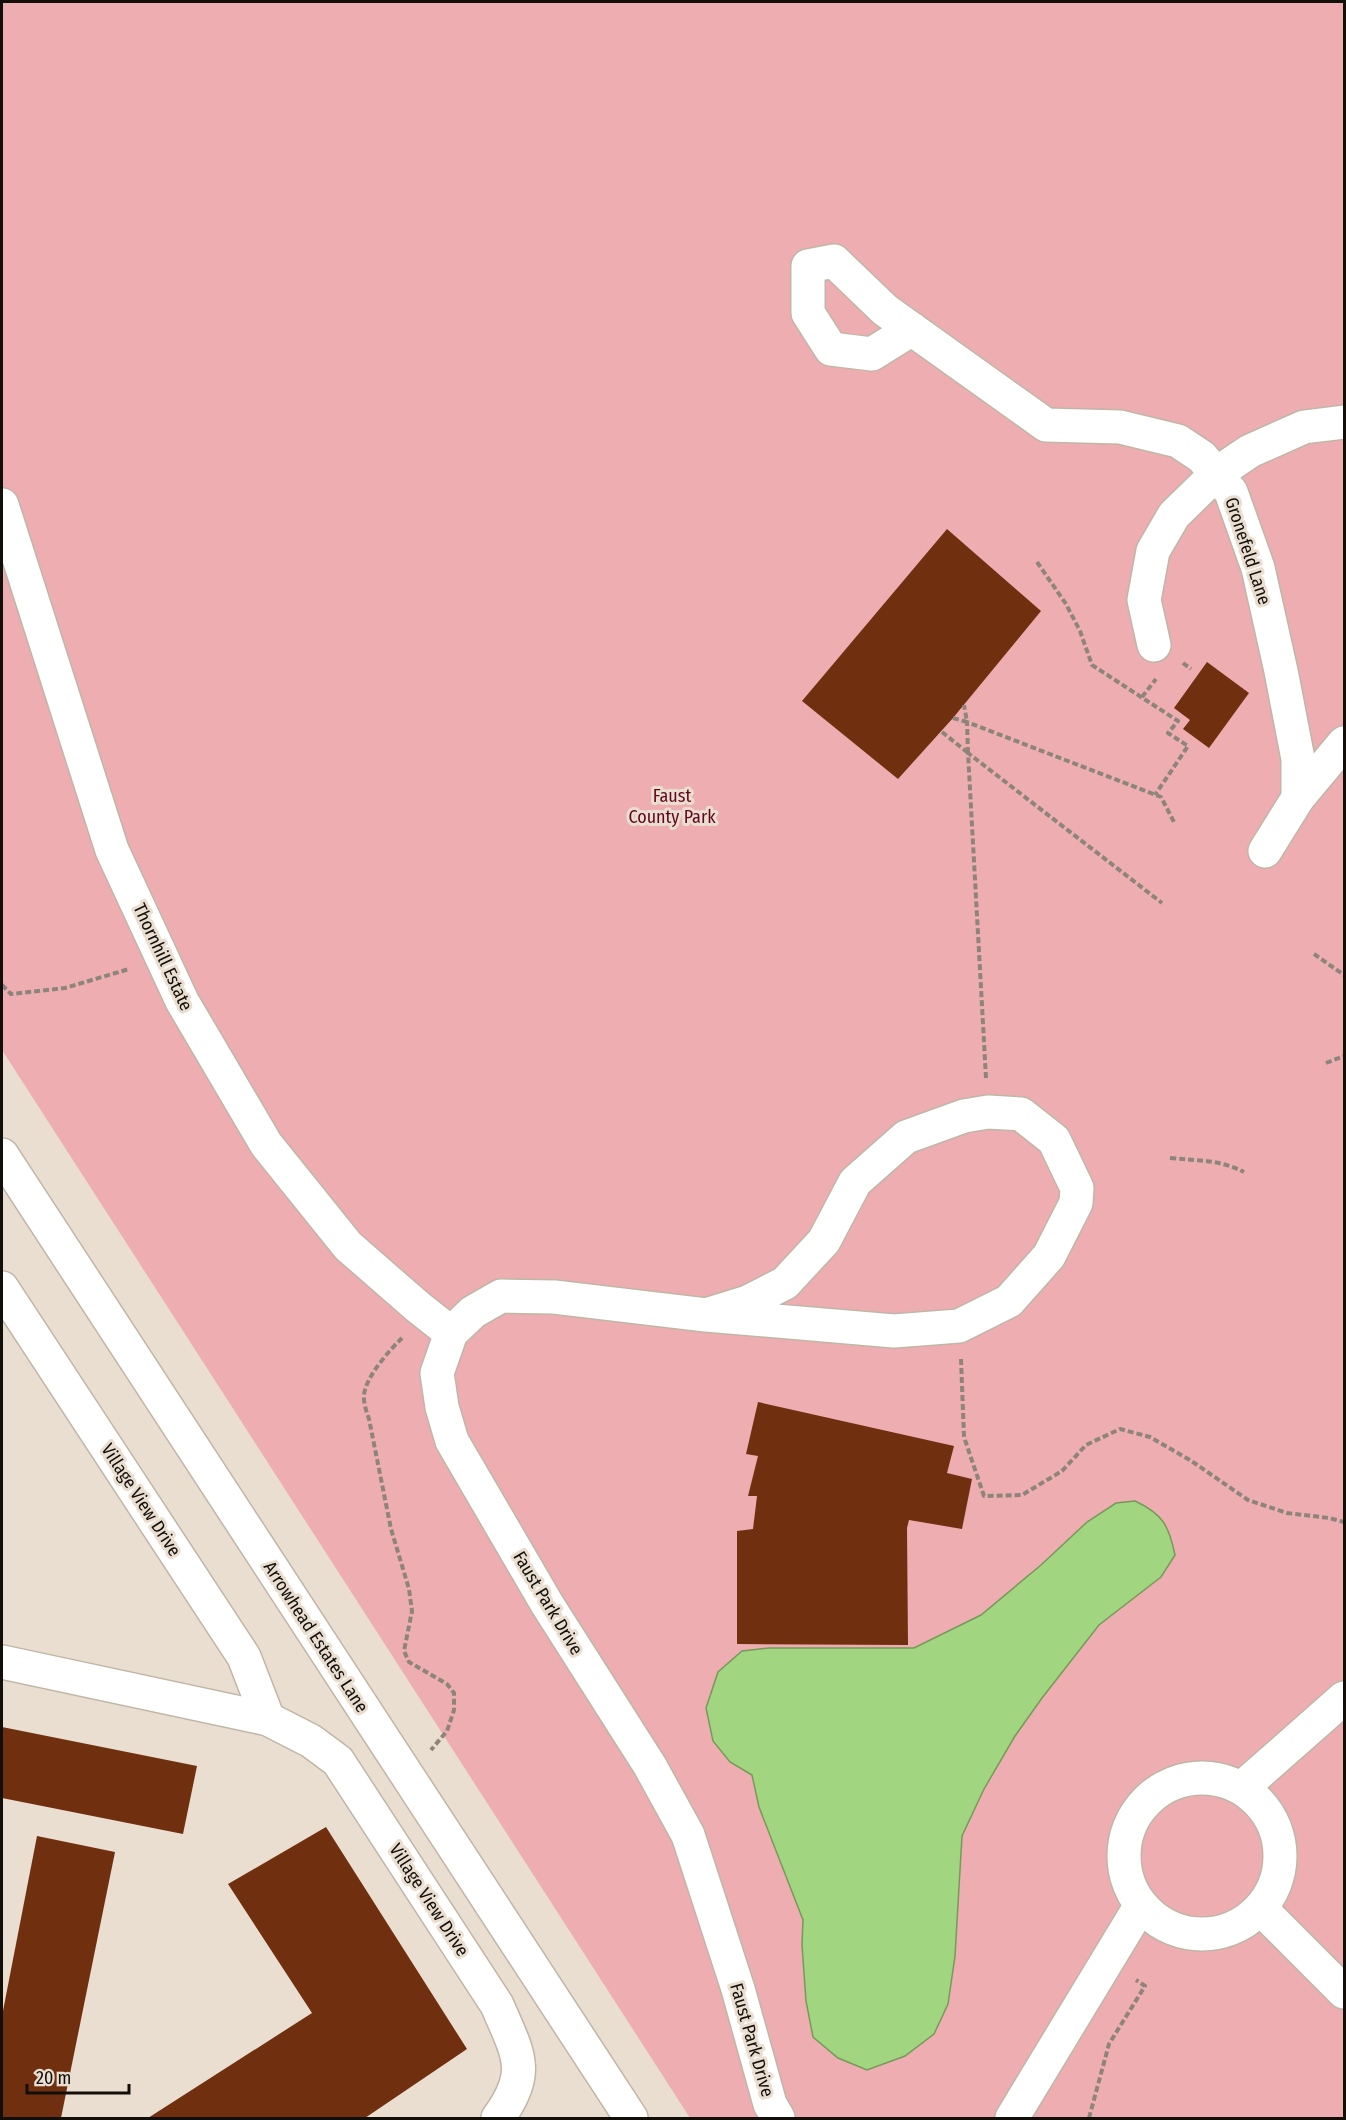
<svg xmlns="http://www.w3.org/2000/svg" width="1346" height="2120" font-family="'Fira Sans Condensed',sans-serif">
<rect width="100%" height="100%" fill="#eaded0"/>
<path fill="#eeaeb1" d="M2,2H1344V2118H690L2,1050Z"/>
<path fill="#a2d57f" stroke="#77995c" stroke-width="1.5" d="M1135,1501C1163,1514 1169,1526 1175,1555L1161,1577L1099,1625L1042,1698L1015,1736L984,1789L962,1836L955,1956L948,2004L934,2034L905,2056L867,2070L838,2058L813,2037L806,2001L802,1945L803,1920L759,1807L752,1775L730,1762L713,1741L706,1708L718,1672L742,1651L769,1648H914L981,1615L1041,1565L1087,1522L1116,1503Z"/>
<g fill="#70300f">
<path d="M947,529L1041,611L953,718L898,779L802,701Z"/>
<path d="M1207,662L1249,693L1209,748L1183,729L1190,720L1174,708Z"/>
<path d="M758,1402L954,1446L947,1473L972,1479L962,1529L909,1520L907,1528L908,1645L737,1644V1531L753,1529L757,1496H748L758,1456L746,1454Z"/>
<path d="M2,1727L197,1766L183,1834L2,1798Z"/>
<path d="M326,1827L467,2049L365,2118H148L312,2013L228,1884Z"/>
<path d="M37,1836L115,1852L61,2118H2V2016Z"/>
</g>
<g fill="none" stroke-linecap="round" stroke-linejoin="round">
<defs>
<g id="minor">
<path d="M912,329L872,354L831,349L808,313V266L834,261L885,310L1046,425L1120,427L1178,441L1202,457L1231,492L1258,568L1281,671L1298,759V798"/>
<path d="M2,505L112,850L182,1001L266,1144L348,1246L418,1307L451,1333"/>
<path d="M1154,645L1144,600L1153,551L1174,515L1216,474L1250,451L1304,427L1344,422"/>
<path d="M1265,851L1298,798L1344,743"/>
<path d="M2,1155L631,2118"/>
<path d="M2,1288L244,1657L268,1719"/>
<path d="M706,1315L748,1302L785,1283L824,1241L855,1182L906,1137L964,1116L988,1112L1021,1114L1054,1140L1077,1188L1076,1203L1049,1256L1009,1301L959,1326L894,1331L706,1315L554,1297L501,1296L473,1312L451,1333L437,1373L442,1407L452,1441L547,1604L650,1766L688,1835L738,1989L770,2104L778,2118"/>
<path d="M2,1662L268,1719L311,1741L338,1761L497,2005C518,2054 532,2072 498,2118"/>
<circle cx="1202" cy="1856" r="78"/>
<path d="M1243,1787L1344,1698"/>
<path d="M1261,1909L1344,1992"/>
<path d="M1012,2118L1141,1905"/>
</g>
</defs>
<use href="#minor" stroke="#c0b6a7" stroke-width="36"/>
<g stroke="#8d857b" stroke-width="4" stroke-dasharray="6 3" stroke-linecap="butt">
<path d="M1037,562L1066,604L1080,631L1092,665L1178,721L1168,733L1188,746L1155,795"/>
<path d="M1183,663L1191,669"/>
<path d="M1142,697L1156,679"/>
<path d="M953,718L967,722L964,705"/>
<path d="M942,732L967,752"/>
<path d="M968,753L967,722L1161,797L1175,824"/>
<path d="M1314,954L1344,975"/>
<path d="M2,985L11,994L65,988L129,969"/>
<path d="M1326,1063L1344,1056"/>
<path d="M986,1078L968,753L1162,903"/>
<path d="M1170,1158C1198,1161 1218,1159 1244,1172"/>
<path d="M402,1338C389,1351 370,1372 365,1390C362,1400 366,1410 369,1419L391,1529L409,1589L412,1611L404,1651L409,1662L447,1684L454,1693V1710L447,1731L431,1750"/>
<path d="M961,1359L964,1437L984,1496L1022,1495L1062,1471L1086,1445L1120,1429L1150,1437L1190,1460L1248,1500L1287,1513L1329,1518L1344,1522"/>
<path d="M1089,2118L1109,2044L1145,1986L1136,1980"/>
</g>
<use href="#minor" stroke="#fff" stroke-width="33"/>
</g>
<g text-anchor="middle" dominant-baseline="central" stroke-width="6" stroke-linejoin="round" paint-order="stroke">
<g font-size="18" fill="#120e0a" stroke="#eaded0">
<text transform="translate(1248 551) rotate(72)">Gronefeld Lane</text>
<text transform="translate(163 957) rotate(65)">Thornhill Estate</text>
<text transform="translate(141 1500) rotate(57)">Village View Drive</text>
<text transform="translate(548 1603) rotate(59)">Faust Park Drive</text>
<text transform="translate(316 1637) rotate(57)">Arrowhead Estates Lane</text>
<text transform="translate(429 1900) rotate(57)">Village View Drive</text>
<text transform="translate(752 2040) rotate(74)">Faust Park Drive</text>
</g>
<g font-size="18" fill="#64051e" stroke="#eaded0">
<text x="672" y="796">Faust<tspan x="672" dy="21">County Park</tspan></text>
</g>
</g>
<rect width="1346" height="2120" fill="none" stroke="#120e0a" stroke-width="6"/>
<path d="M27 2084v9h102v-9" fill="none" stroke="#120e0a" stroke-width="3"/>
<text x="36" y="2084" font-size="18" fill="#120e0a" stroke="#eaded0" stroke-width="4.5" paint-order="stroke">20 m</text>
</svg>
